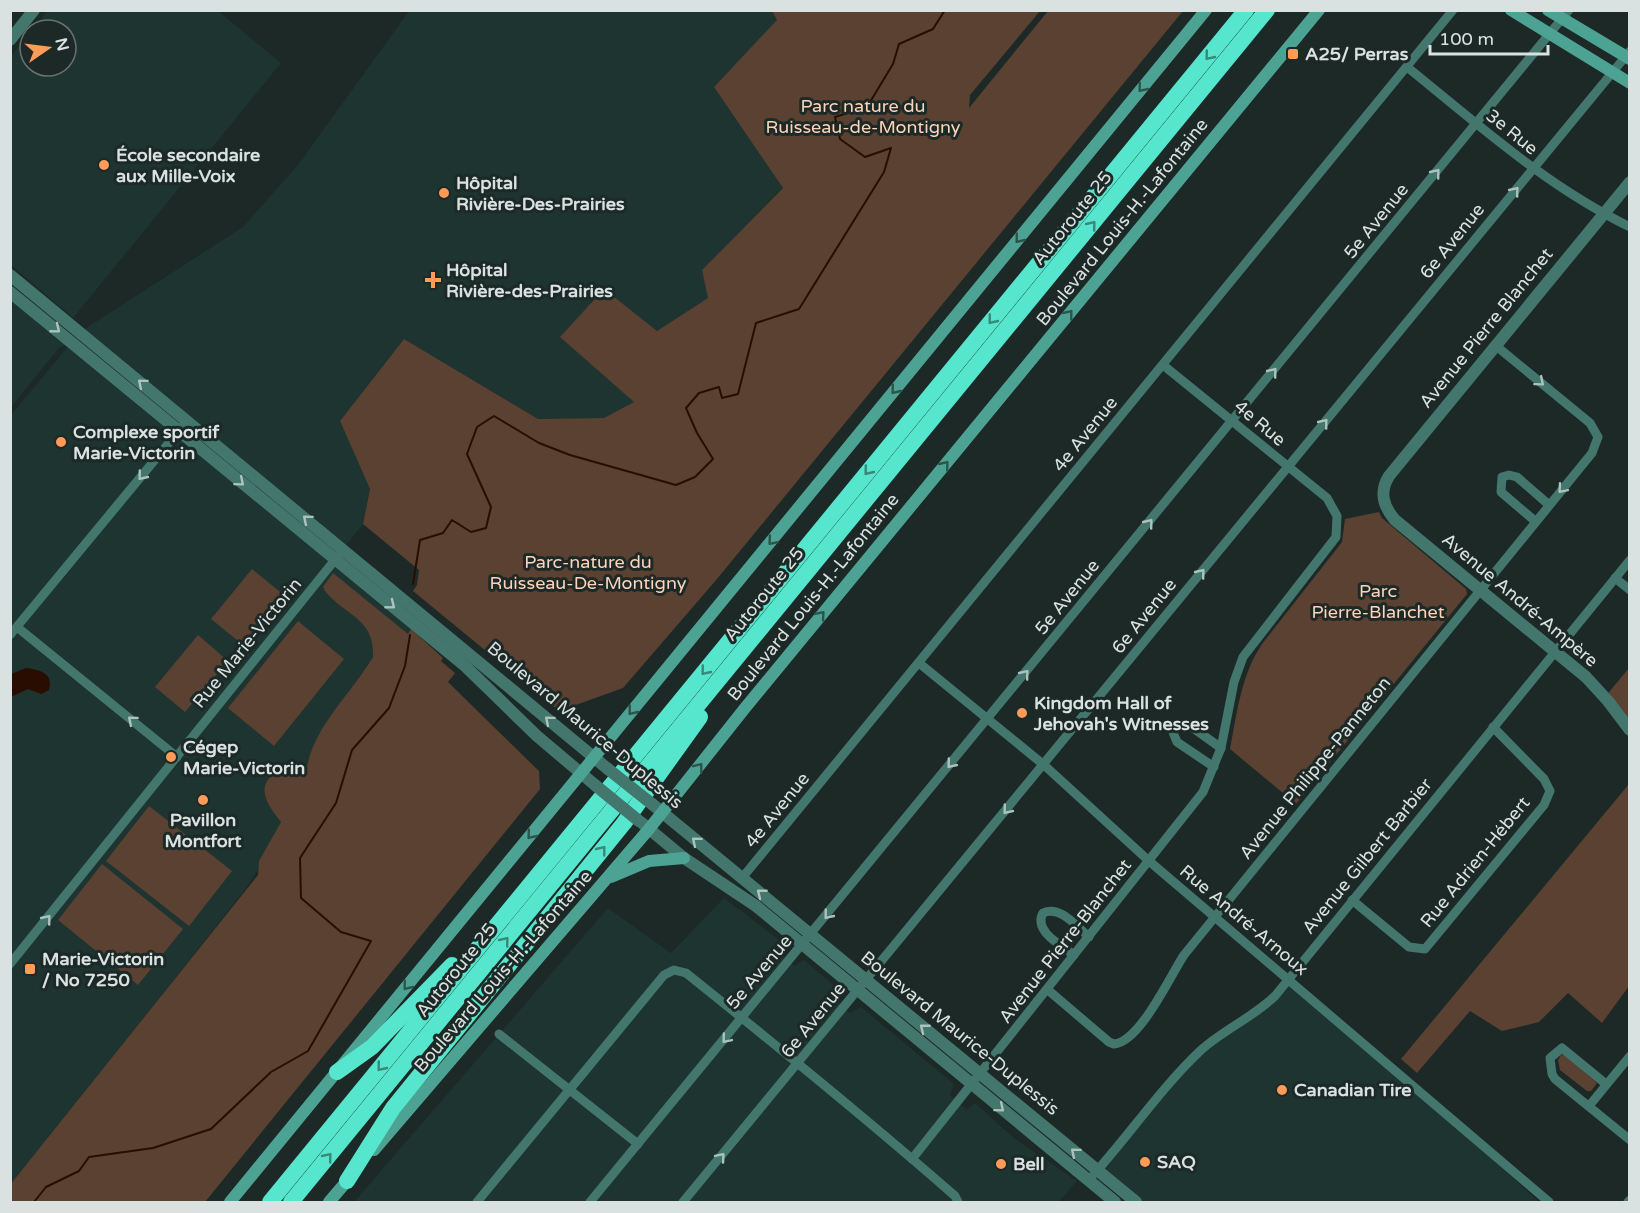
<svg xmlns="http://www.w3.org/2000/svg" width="1640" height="1213" font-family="'Varela Round',sans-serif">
<rect width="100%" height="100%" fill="#1c2926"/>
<g fill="#1e3430">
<path d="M772,10L778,20L714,87L783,187L702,270L709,298L657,331L635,402L604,418L538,419L404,339L340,421L370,489L363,524L343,549L80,332L243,227L298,165L409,11Z"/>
<path d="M47,11H218L281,63L73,318L11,265V56L30,32V66H66V30H32Z"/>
<path d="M11,291L415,628L247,887L11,1186V415L71,343L59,348L11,407Z"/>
<path d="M724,898L786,945L784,955L794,966L804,960L843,993L839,1003L850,1013L861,1007L954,1084L950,1095L967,1110L975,1103L1014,1138L1077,1181L1059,1202H354L608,908L671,953Z"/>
<path d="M1289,979L1405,1079L1539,1202H1137L1097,1171L1185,1066L1244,1021Z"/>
</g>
<g fill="#5a4131">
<path d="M772,11H1040L970,95L969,108L1048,11H1183L717,579L623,688L559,711L413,591L417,585L419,570L363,524L370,489L340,421L404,339L538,419L604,418L634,402L560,337L604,289L657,331L708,298L702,270L783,188L714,87L777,20Z"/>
<path d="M1379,512L1382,518L1466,589L1467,594L1296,804L1230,749C1237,713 1241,675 1262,644L1342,542L1345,519Z"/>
<path d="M252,569L284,595L243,645L211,619Z"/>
<path d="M333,573L408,634L411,629L443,658L441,661L455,673L448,682L539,771L540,789L205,1202H11L10,1185L258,875L259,861L281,822C266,804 253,783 281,770L306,773C312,727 350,696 373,657C375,618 345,616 325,591L323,587Z"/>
<path d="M298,621L344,659L274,746L228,708Z"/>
<path d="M198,635L228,661L185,712L155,687Z"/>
<path d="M1629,668V730L1605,697Z"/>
<path d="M1629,784V986L1602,1023L1568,993L1539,1022L1502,1031L1470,1011L1417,1073L1401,1059Z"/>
<path d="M149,806L232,871L189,926L106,861Z"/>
<path d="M102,864L183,929L138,985L58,920Z"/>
<path d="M1561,1055H1565L1597,1083L1591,1091H1587L1560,1070L1558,1060Z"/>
</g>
<path fill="#290e00" d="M26,668C40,670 54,673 49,690L41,694L28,689L11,697V674Z"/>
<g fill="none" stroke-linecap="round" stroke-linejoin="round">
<g stroke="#290e00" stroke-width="2">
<path d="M413,584L420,540L443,533L452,520L471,532L486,528L491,507L467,454L477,427L494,416L539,443L570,455L676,485L695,477L713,459L697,433L686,408L699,393L719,387L722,398L738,394L756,323L799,309L884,172L891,148L865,157L840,139L835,117L867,107L893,64L899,44L933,29L945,10"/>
<path d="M34,1202L46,1187L79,1171L89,1157L153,1148L211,1129L271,1072L308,1051L371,941L341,932L301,898L300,858L336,803L352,750L389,708L405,666L410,635"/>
</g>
<g stroke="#43766c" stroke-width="9">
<path d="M1407,67C1479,125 1546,186 1630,227"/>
<path d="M1535,521L1501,492L1502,477L1509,475L1517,477L1548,504"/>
<path d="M1615,578L1630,590"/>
<path d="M17,627L177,757"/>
<path d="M10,635L182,427"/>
<path d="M919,663L1044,765L1149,861L1549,1202"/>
<path d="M1214,767L1177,742L1172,730L1177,724L1189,725L1221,748"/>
<path d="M742,878L1453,10"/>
<path d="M1352,900L1409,947L1425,949L1544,805L1550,791L1544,779L1493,727"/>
<path d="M1074,955C1061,945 1033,931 1043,913C1060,905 1076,926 1089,937"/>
<path d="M10,964L338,556"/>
<path d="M1048,990L1109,1042L1114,1044C1140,1042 1170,976 1184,955L1592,453L1598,437L1590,423L1495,345"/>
<path d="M499,1034L638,1144"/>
<path d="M1606,1084L1562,1048L1550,1058L1552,1074L1555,1079L1630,1140"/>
<path d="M1589,1106L1630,1056"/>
<path d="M912,1159L1203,792L1221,748L1234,682L1243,657L1336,537L1337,516L1327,498L1163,365"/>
<path d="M1094,1174C1130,1134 1161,1088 1200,1051C1223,1030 1252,1018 1275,996L1630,560"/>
<path d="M477,1202L664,975L674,970L686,973C776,1045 867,1119 955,1196L958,1202"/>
<path d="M590,1202L1569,10"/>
<path d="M683,1202L1630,51"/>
<path d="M1628,1202L1630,1200"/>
</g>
<g stroke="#43766c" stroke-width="12">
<path d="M10,40L34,10"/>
<path d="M1630,182L1389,476C1379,492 1383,506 1395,520L1586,677L1608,701L1630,730"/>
<path d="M10,275L608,769"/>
<path d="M10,292L464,665L537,736L595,785"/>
<path d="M652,804L1136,1202"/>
<path d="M642,823L684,858L756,906L1115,1202"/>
</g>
<g stroke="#4da393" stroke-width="12">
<path d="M1511,10L1630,83"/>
<path d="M1548,10L1630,59"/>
<path d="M611,877L649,861L684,858"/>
<path d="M374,1150L649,829L745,708L1319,10"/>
<path d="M230,1202L1206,10"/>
<path d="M329,1202L353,1174"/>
</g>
<g stroke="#56e6cd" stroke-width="16">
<path d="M337,1072L372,1047L452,965"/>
<path d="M347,1181L393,1108L624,823L700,717"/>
<path d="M270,1202L1246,10"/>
<path d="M291,1202L1267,10"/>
</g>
<g stroke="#43766c" stroke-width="12">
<path d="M608,769L652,804"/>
<path d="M595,785L639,821"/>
</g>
</g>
<defs><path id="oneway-chevron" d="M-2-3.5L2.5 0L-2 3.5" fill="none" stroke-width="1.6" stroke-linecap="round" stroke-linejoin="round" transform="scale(1.5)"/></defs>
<g stroke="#39887a">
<use href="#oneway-chevron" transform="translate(1209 56) rotate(129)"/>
<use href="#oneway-chevron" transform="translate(1092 225) rotate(-51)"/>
<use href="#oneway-chevron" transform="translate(992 320) rotate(129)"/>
<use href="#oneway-chevron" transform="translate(868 471) rotate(129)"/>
<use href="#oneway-chevron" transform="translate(705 671) rotate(129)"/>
<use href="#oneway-chevron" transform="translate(602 850) rotate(-51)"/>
<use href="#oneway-chevron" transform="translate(505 941) rotate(-51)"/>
<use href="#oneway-chevron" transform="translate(381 1067) rotate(129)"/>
<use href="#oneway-chevron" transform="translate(328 1157) rotate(-51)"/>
</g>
<g stroke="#2d544c">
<use href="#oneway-chevron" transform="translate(1142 88) rotate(129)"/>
<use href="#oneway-chevron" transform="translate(1019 239) rotate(129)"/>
<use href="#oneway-chevron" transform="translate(1069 314) rotate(-51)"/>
<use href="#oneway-chevron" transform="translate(895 390) rotate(129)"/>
<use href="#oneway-chevron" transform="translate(945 465) rotate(-51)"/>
<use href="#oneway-chevron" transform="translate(772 541) rotate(130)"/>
<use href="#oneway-chevron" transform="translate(821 615) rotate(-50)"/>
<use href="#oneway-chevron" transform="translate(632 711) rotate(129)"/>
<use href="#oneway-chevron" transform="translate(699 767) rotate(-52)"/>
<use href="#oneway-chevron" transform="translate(531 835) rotate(129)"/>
<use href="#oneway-chevron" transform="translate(407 986) rotate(129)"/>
</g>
<g stroke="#acc2bd">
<use href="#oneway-chevron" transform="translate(1436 173) rotate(-51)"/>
<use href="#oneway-chevron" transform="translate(1515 191) rotate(-51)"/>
<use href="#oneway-chevron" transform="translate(56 329) rotate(39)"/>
<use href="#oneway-chevron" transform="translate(1273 372) rotate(-51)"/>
<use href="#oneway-chevron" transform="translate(1540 382) rotate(40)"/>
<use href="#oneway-chevron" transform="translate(142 383) rotate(-140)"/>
<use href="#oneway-chevron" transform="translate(1324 423) rotate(-51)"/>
<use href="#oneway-chevron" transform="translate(142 476) rotate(129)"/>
<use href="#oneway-chevron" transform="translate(240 482) rotate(40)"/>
<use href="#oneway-chevron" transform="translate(1562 489) rotate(131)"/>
<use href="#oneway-chevron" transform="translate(307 519) rotate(-140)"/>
<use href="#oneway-chevron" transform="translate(1149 523) rotate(-51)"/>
<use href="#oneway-chevron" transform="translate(1201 573) rotate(-51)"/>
<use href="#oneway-chevron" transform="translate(391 605) rotate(39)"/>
<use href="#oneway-chevron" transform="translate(1025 674) rotate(-51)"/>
<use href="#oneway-chevron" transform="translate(132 720) rotate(-140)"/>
<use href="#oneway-chevron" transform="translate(549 720) rotate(-140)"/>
<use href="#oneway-chevron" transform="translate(951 764) rotate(129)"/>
<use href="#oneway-chevron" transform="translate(1007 810) rotate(129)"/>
<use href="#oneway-chevron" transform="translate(696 841) rotate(-140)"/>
<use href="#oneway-chevron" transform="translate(761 893) rotate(-141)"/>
<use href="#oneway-chevron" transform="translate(828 915) rotate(129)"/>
<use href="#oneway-chevron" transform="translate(47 919) rotate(-51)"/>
<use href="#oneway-chevron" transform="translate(924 1028) rotate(-141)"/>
<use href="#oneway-chevron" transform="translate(726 1039) rotate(130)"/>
<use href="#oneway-chevron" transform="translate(1000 1108) rotate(40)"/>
<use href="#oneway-chevron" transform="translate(1075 1152) rotate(-140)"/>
<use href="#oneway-chevron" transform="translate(721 1157) rotate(-50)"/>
</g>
<g fill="#fe9b59" stroke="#1c2926" stroke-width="2">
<rect x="1287" y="48" width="12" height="12" rx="3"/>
<circle cx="104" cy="165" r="6"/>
<circle cx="444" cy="193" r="6"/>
<path d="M430 271h6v6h6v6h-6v6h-6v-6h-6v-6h6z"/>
<circle cx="61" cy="442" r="6"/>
<circle cx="1022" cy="713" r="6"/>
<circle cx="171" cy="757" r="6"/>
<circle cx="203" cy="800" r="6"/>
<rect x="24" y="963" width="12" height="12" rx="3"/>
<circle cx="1282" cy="1090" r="6"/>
<circle cx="1145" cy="1162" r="6"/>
<circle cx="1001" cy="1164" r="6"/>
</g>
<g text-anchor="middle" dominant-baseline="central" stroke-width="6" stroke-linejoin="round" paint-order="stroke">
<g font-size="18" font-weight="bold" fill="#d9e2e0" stroke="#1c2926" text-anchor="start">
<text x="1305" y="54">A25/ Perras</text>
<text x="116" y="155">École secondaire<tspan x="116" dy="21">aux Mille-Voix</tspan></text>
<text x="456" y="183">Hôpital<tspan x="456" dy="21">Rivière-Des-Prairies</tspan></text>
<text x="446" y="270">Hôpital<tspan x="446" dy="21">Rivière-des-Prairies</tspan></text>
<text x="73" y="432">Complexe sportif<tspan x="73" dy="21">Marie-Victorin</tspan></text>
<text x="1034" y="703">Kingdom Hall of<tspan x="1034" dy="21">Jehovah's Witnesses</tspan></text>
<text x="183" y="747">Cégep<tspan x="183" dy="21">Marie-Victorin</tspan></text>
<text x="203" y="820" text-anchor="middle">Pavillon<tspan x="203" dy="21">Montfort</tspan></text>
<text x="42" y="959">Marie-Victorin<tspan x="42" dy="21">/ No 7250</tspan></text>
<text x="1294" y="1090">Canadian Tire</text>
<text x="1157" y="1162">SAQ</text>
<text x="1013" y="1164">Bell</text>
</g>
<g font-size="18" fill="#fdd3ba" stroke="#1c2926">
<text x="863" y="106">Parc nature du<tspan x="863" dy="21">Ruisseau-de-Montigny</tspan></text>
<text x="588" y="562">Parc-nature du<tspan x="588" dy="21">Ruisseau-De-Montigny</tspan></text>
<text x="1378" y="591">Parc<tspan x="1378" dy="21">Pierre-Blanchet</tspan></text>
</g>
<g font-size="18" fill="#d9e2e0" stroke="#1c2926">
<text transform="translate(1512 132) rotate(39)">3e Rue</text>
<text transform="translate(1072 218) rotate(-51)">Autoroute 25</text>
<text transform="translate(1376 221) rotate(-51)">5e Avenue</text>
<text transform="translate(1122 222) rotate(-51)">Boulevard Louis-H.-Lafontaine</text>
<text transform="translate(1452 241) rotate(-51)">6e Avenue</text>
<text transform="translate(1486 328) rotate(-51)">Avenue Pierre Blanchet</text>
<text transform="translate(1260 423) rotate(40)">4e Rue</text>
<text transform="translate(1085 434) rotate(-51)">4e Avenue</text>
<text transform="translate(764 594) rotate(-51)">Autoroute 25</text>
<text transform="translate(813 597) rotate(-51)">Boulevard Louis-H.-Lafontaine</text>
<text transform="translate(1067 597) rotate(-51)">5e Avenue</text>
<text transform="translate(1520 600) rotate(40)">Avenue André-Ampère</text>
<text transform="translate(1144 616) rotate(-51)">6e Avenue</text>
<text transform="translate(247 643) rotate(-51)">Rue Marie-Victorin</text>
<text transform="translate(585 725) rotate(40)">Boulevard Maurice-Duplessis</text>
<text transform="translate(1315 768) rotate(-51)">Avenue Philippe-Panneton</text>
<text transform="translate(777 810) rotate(-51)">4e Avenue</text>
<text transform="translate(1367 856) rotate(-51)">Avenue Gilbert Barbier</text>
<text transform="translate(1475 862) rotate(-51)">Rue Adrien-Hébert</text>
<text transform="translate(1244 920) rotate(40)">Rue André-Arnoux</text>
<text transform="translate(1065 941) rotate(-52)">Avenue Pierre-Blanchet</text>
<text transform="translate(456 970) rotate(-51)">Autoroute 25</text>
<text transform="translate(503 971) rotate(-49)">Boulevard Louis-H.-Lafontaine</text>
<text transform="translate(759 972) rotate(-50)">5e Avenue</text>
<text transform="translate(813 1020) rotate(-51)">6e Avenue</text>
<text transform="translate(960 1033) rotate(39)">Boulevard Maurice-Duplessis</text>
</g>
</g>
<rect width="1640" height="1213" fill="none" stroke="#d9e2e0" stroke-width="24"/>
<g transform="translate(48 48) rotate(76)"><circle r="28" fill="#1c2926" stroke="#687370" stroke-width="1.5"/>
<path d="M0-4.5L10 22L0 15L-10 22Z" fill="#fe9b59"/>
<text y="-9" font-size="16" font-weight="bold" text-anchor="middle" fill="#d9e2e0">N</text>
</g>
<path d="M1430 45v9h118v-9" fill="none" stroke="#d9e2e0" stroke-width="3"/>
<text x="1439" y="45" font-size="18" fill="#d9e2e0" stroke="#1c2926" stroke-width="4.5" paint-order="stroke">100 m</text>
</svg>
